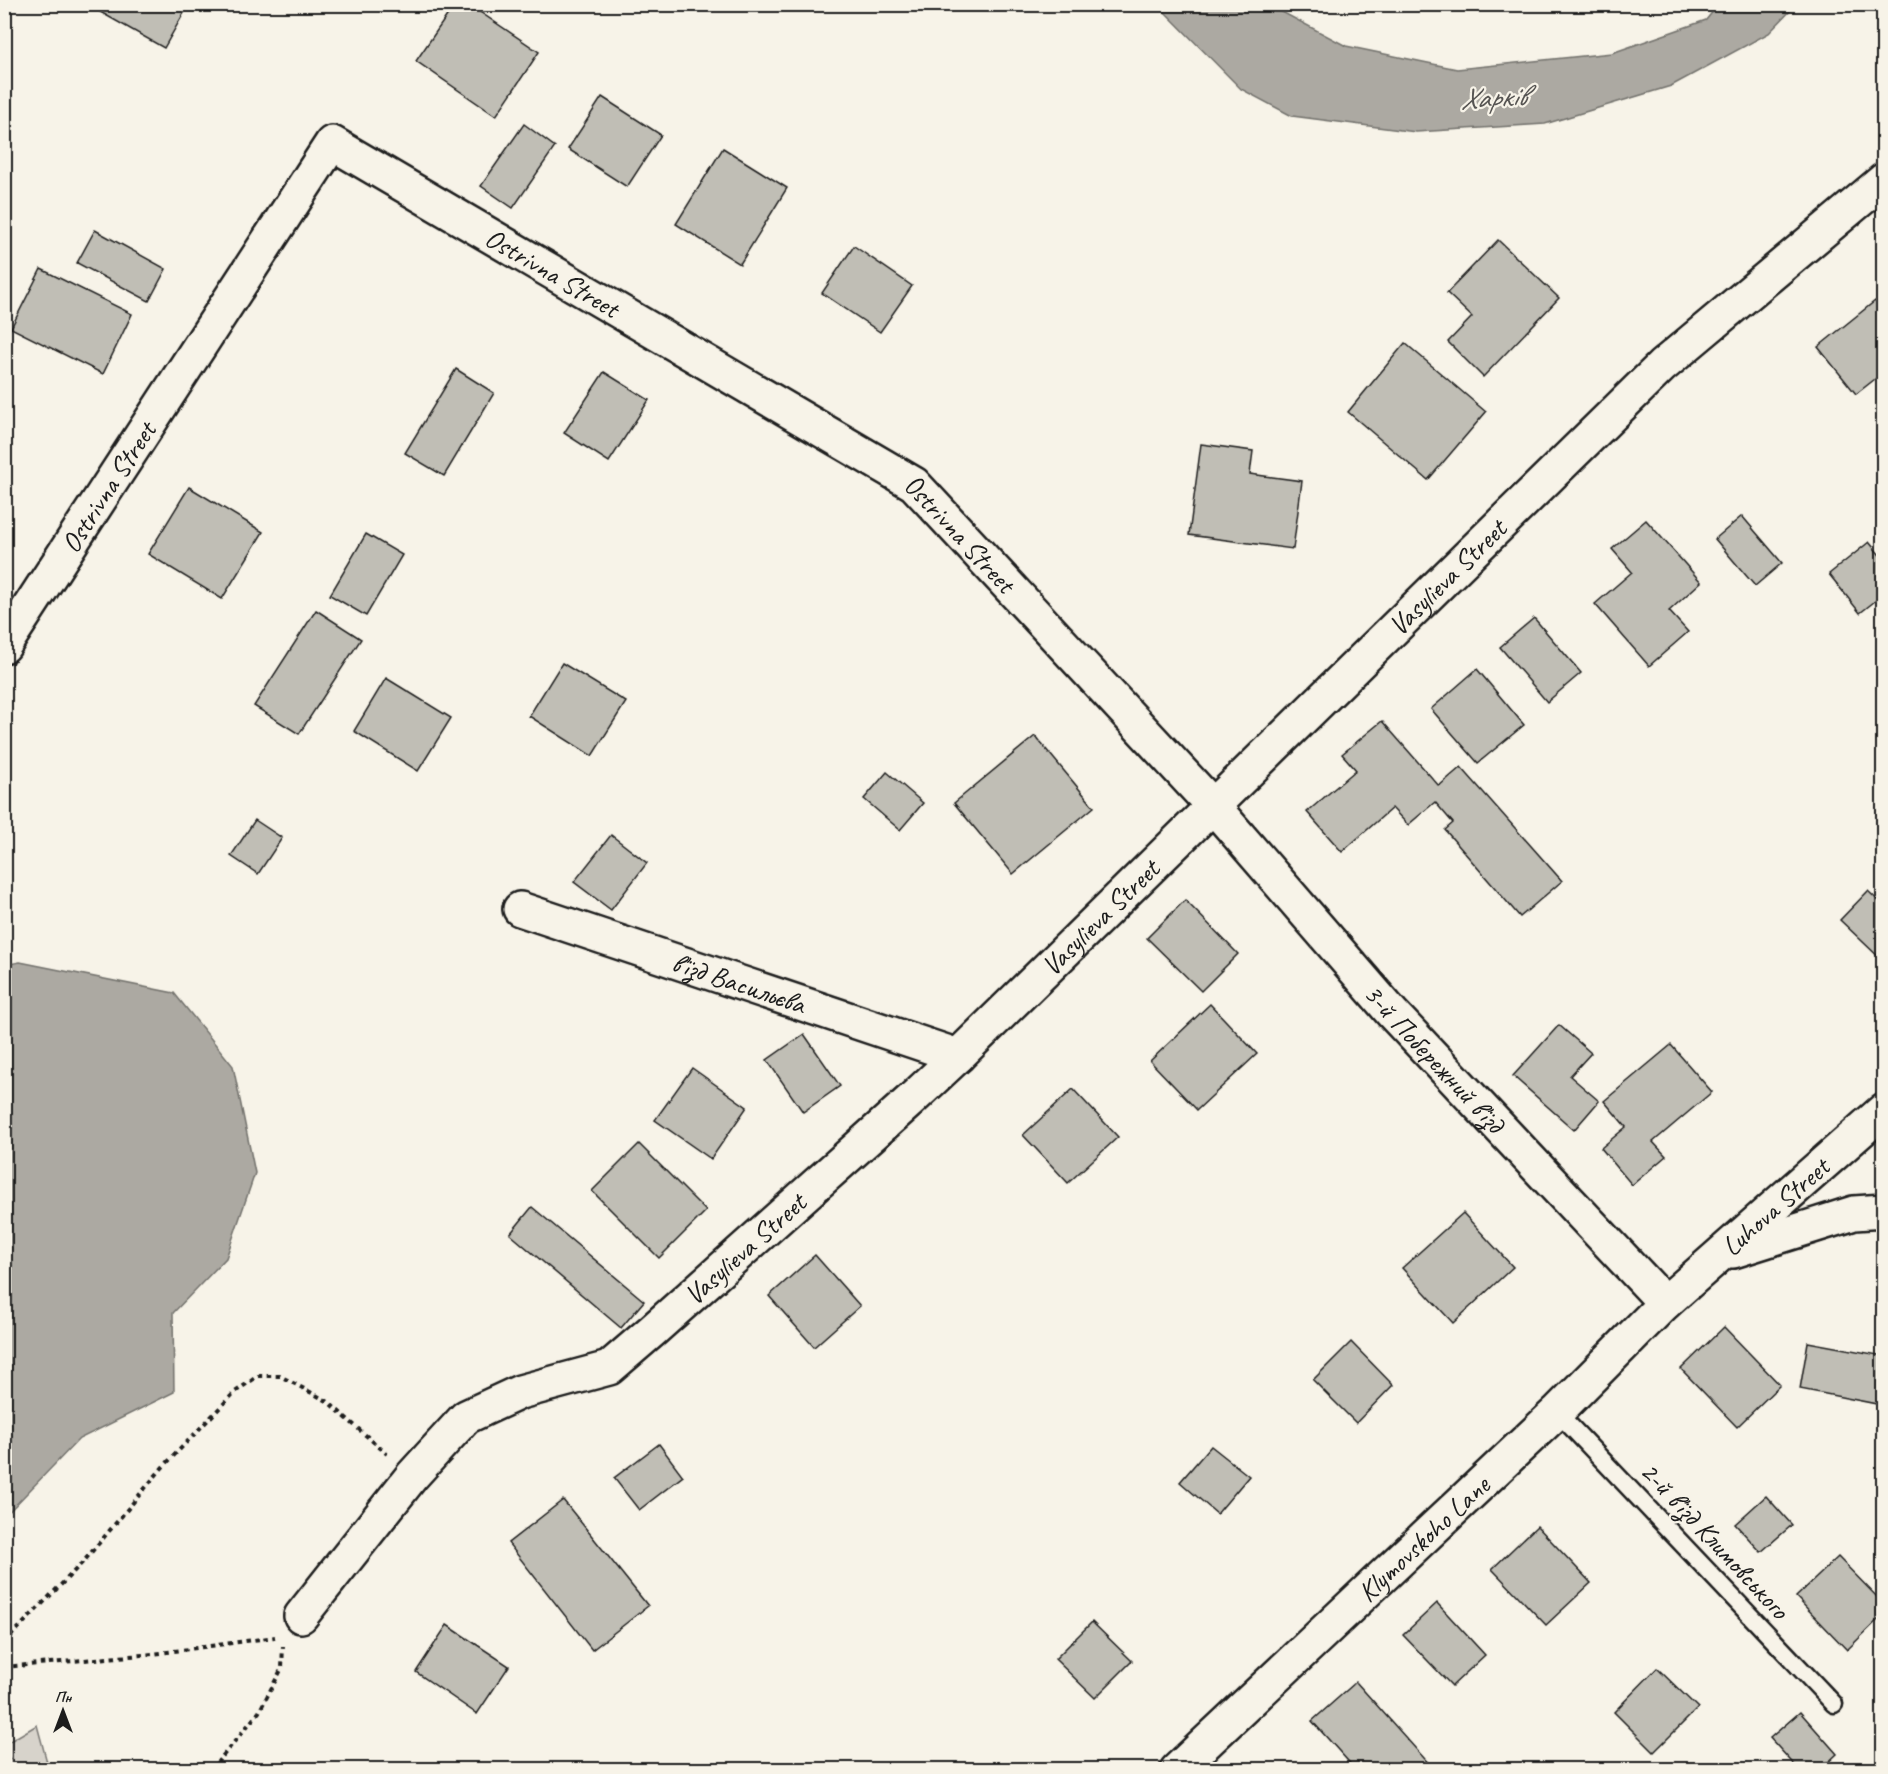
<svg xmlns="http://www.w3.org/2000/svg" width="1888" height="1774" font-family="Caveat,sans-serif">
<rect width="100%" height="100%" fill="#f7f3e8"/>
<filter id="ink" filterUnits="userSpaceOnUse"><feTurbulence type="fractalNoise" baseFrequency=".0167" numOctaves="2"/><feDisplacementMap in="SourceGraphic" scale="12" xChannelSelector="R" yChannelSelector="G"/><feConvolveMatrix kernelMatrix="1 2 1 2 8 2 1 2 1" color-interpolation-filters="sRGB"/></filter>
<g filter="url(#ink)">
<path fill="#d7d3cb" stroke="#7a7874" stroke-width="1.5" d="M37,1725L48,1766L45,1769H5V1744Z"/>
<g fill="#aca9a2" stroke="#72716c" stroke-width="1.5">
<path d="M1158,5H1269L1346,46L1457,69L1612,53L1706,20L1718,5H1796L1769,33L1671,86L1545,124L1416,132L1292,116L1241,89Z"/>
<path d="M20,962L174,993L233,1066L255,1173L226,1258L173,1313L174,1392L79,1439L5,1516L4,965Z"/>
</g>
<g fill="#c0beb5" stroke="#1c1c1c" stroke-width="1.5">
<path d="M86,4H189L164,48Z"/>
<path d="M455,4H468L539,52L496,116L416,61Z"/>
<path d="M602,97L661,135L627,187L568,149Z"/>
<path d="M524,124L555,147L513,208L481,186Z"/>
<path d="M723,148L787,188L740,264L676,224Z"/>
<path d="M95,230L166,269L149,301L77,263Z"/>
<path d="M1498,240L1559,298L1483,377L1448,342L1472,317L1447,293Z"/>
<path d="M854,246L912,286L880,332L822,293Z"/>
<path d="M41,269L132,314L103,374L11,328Z"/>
<path d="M1875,301L1884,311V372L1856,394L1818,347Z"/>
<path d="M1405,343L1486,412L1428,480L1348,412Z"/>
<path d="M456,369L494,393L444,476L405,453Z"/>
<path d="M604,372L649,400L609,462L564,433Z"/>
<path d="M1201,444L1253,451L1250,474L1302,481L1293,549L1189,535Z"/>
<path d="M189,487L263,532L222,599L148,554Z"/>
<path d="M1742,516L1782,563L1755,586L1715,539Z"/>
<path d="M1646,520L1701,582L1669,611L1688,632L1649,666L1595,604L1632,572L1612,549Z"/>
<path d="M366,534L402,555L366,616L330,595Z"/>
<path d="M1869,542L1884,560V594L1860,613L1829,574Z"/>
<path d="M316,610L361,639L299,734L254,706Z"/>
<path d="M1534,618L1581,673L1547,702L1500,647Z"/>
<path d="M562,663L626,702L592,756L529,716Z"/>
<path d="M1477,669L1524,725L1478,763L1431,709Z"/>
<path d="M386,678L451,718L418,771L354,731Z"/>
<path d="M1382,721L1439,786L1461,767L1562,881L1520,917L1445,830L1453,823L1435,802L1408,825L1392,808L1342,852L1307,812L1356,770L1342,754Z"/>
<path d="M1035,736L1094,807L1013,874L954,803Z"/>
<path d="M887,772L923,803L900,830L864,799Z"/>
<path d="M255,820L282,838L258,874L231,856Z"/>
<path d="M611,835L647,863L611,910L574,882Z"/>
<path d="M1868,891L1884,906V962L1840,920Z"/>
<path d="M1185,900L1238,954L1201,991L1147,938Z"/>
<path d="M1210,1004L1257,1054L1197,1110L1150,1061Z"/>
<path d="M1559,1025L1591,1053L1570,1076L1599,1101L1574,1130L1513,1076Z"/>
<path d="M804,1034L840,1086L803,1112L767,1060Z"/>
<path d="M1671,1045L1712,1092L1653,1142L1666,1156L1632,1185L1601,1148L1626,1127L1604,1101Z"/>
<path d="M692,1068L747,1107L711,1159L655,1120Z"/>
<path d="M1073,1089L1118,1137L1068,1183L1023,1135Z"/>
<path d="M639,1144L706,1211L659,1258L592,1191Z"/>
<path d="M532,1207L644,1301L621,1328L510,1234Z"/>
<path d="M1463,1213L1513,1267L1453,1323L1402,1268Z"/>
<path d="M815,1255L860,1306L814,1347L769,1296Z"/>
<path d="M1724,1327L1780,1385L1737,1427L1681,1369Z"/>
<path d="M1351,1342L1393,1385L1356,1423L1313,1380Z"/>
<path d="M1808,1342L1884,1356V1372L1877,1404L1800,1389Z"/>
<path d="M659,1444L683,1476L639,1510L614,1478Z"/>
<path d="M1211,1446L1249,1476L1217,1514L1180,1482Z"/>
<path d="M1766,1496L1792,1525L1761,1552L1735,1524Z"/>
<path d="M563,1500L648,1606L592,1650L508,1543Z"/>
<path d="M1537,1526L1591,1583L1546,1625L1492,1569Z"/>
<path d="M1838,1557L1884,1604V1614L1847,1650L1796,1597Z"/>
<path d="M1437,1603L1485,1655L1452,1686L1403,1635Z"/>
<path d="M1092,1622L1132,1661L1095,1698L1055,1659Z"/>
<path d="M447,1625L509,1666L477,1714L416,1672Z"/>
<path d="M1657,1668L1698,1708L1654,1752L1614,1712Z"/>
<path d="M1356,1682L1433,1768L1432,1770H1356L1312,1721Z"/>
<path d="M1800,1712L1837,1754L1820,1770H1799L1770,1738Z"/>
</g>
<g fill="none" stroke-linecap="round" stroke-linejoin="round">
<defs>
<path id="service" d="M1557,1412L1834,1704"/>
<g id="minor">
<path id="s1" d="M4,646L332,143L914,484L1213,806L1392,1013L1665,1303"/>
<path id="s2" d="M520,909L958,1056"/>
<path d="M1733,1251L1854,1213L1884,1211"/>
<path id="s3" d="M301,1616L412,1476L466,1417L520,1392L609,1368L652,1331L911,1100L958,1056L1662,366L1884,180"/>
<path id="s4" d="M1177,1770L1557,1412L1665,1303L1884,1110"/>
</g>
</defs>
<use href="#service" stroke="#1c1c1c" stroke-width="21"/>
<use href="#minor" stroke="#1c1c1c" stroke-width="38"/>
<g stroke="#1c1c1c" stroke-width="4" stroke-dasharray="4.5 4.5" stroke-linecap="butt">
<path d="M4,1643L84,1561L162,1468L235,1392L258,1376H280L327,1401L387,1454"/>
<path d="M4,1667L153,1654L275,1637"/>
<path d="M4,1748L12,1770"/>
<path d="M211,1770L259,1712L282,1668L283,1646"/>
</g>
<use href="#service" stroke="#f7f3e8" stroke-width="16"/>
<use href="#minor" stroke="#f7f3e8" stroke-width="33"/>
</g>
</g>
<g text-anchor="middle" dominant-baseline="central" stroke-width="4.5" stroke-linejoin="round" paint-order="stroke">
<g font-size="28" fill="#1c1c1c" stroke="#f7f3e8">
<text stroke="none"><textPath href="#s1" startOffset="856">Ostrivna Street</textPath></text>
<text stroke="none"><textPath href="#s1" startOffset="190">Ostrivna Street</textPath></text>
<text stroke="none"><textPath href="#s1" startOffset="1342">Ostrivna Street</textPath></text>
<text stroke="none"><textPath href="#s3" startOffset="1563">Vasylieva Street</textPath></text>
<text stroke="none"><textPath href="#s3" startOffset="1077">Vasylieva Street</textPath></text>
<text stroke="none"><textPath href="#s2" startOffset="231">в'їзд Васильєва</textPath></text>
<text stroke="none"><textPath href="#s1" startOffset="2050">3-й Побережний в'їзд</textPath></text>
<text stroke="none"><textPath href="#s4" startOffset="822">Luhova Street</textPath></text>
<text stroke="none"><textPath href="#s3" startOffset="591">Vasylieva Street</textPath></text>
<text stroke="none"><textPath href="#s4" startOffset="338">Klymovskoho Lane</textPath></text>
<text transform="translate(1715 1540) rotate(47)">2-й в'їзд Климовського</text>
</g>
<g font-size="30" font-style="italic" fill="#565452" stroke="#f7f3e8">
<text transform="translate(1493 97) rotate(-3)">Харків</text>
</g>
</g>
<rect width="1888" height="1774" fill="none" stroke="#f7f3e8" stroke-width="24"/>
<rect x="12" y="12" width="1864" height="1750" fill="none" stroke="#1c1c1c" stroke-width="2" filter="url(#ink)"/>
<g transform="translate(63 1711)" stroke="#f7f3e8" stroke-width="4.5" paint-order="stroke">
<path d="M0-4.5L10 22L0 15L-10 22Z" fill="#1c1c1c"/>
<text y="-9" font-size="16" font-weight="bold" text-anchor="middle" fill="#1c1c1c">Пн</text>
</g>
</svg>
